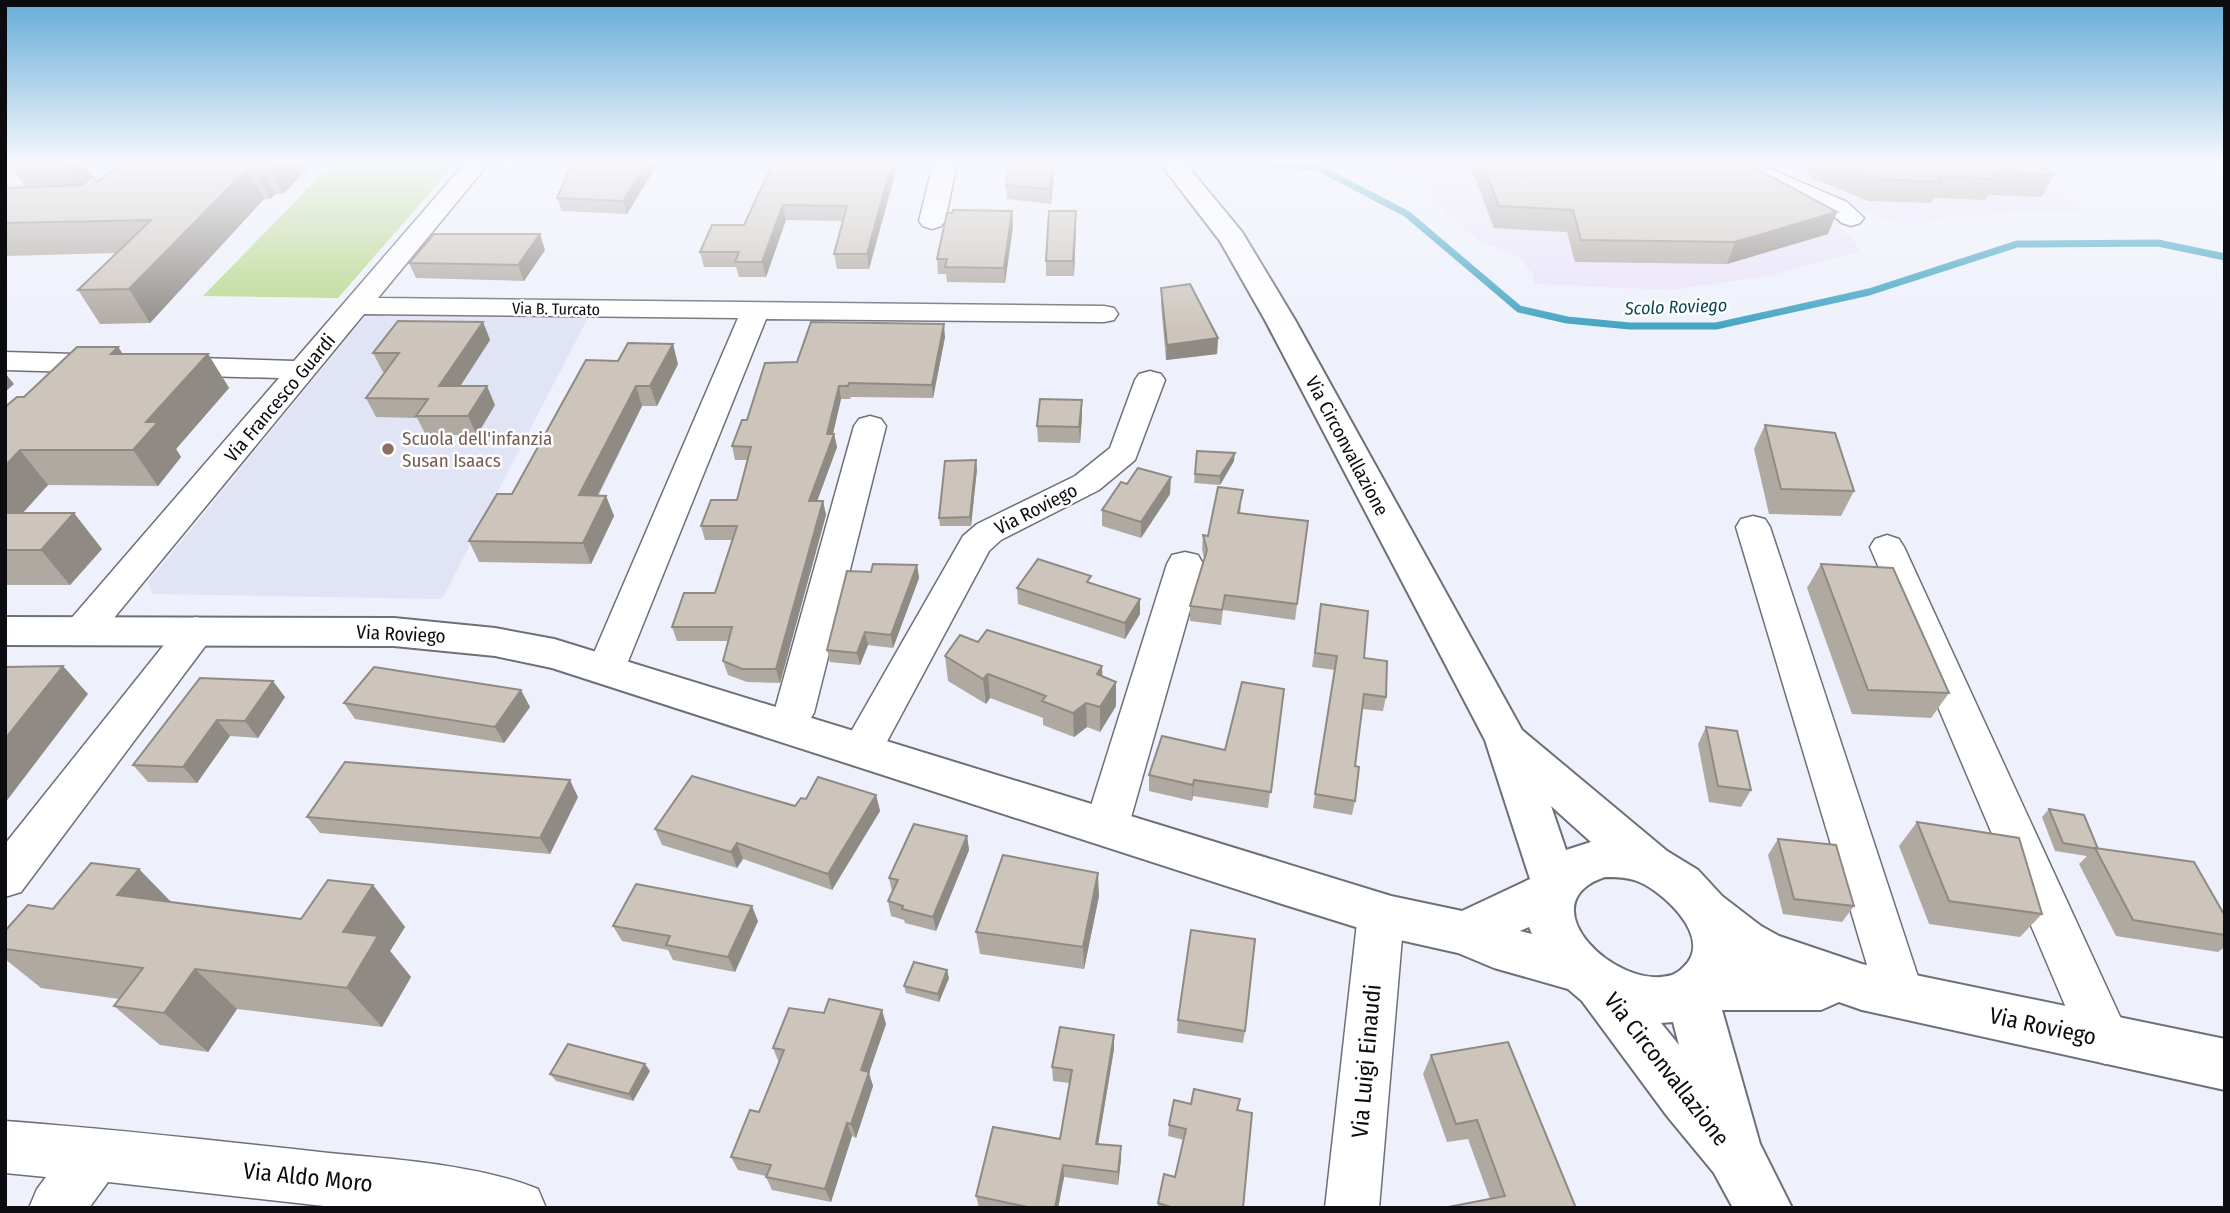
<svg xmlns="http://www.w3.org/2000/svg" width="2230" height="1213" font-family="'Fira Sans Condensed',sans-serif">
<rect width="100%" height="100%" fill="#eef0fb"/>
<g fill="#eae3f8">
<path d="M1365,163H1620L1737,175L1851,236L1860,251L1769,276L1671,290L1535,284L1532,273L1517,256L1480,242L1442,209L1429,201L1433,189L1429,179L1366,167Z"/>
<path d="M1764,163H2023L2082,212L2041,210L1991,214L1942,218L1913,226L1885,219L1768,169Z"/>
</g>
<path fill="#e1e4f5" d="M383,311L591,312L442,599L153,594L148,582L365,316Z"/>
<path fill="#b8d88c" d="M333,163H456L338,298L203,296Z"/>
<g fill="none" stroke-linecap="round" stroke-linejoin="round">
<path stroke="#3fa3c1" stroke-width="7" d="M1247,163L1317,167L1407,214L1519,309L1567,320L1630,326H1716L1869,292L2017,244L2158,243L2225,257"/>
<defs>
<g id="street">
<path d="M465,163H489L378,298L1104,306L1114,308L1118,314L1114,320L1104,322L766,319L625,669L620,679L606,683L592,679L587,669L738,318L364,314L95,641L82,645L69,641L63,631L69,621L279,378L167,375L157,372L152,366L157,360L167,357L294,361Z"/>
<path d="M933,163H957L945,221L941,226L932,229L923,226L919,221Z"/>
<path d="M1673,163H1729L1772,170L1847,202L1864,218L1860,223L1851,226L1842,223L1829,212L1758,181L1685,170L1677,168Z"/>
<path d="M5,352L109,355L119,358L124,364L119,370L109,373L5,370Z"/>
<path d="M1150,371L1161,374L1165,380L1135,460L1099,490L1001,540L989,551L876,762L861,767L846,762L840,751L963,536L977,524L1075,476L1110,448L1135,380L1139,374Z"/>
<path d="M870,416L881,419L886,426L814,713L799,737L785,742L771,737L765,726L775,709L854,426L859,419Z"/>
<path d="M1753,516L1765,519L1770,527L1924,995L1917,1011L1900,1017L1883,1011L1876,995L1736,527L1741,519Z"/>
<path d="M1887,535L1899,539L1904,547L2123,1023L2130,1040L2123,1057L2105,1064L2087,1057L1870,547L1875,539Z"/>
<path d="M1185,552L1198,555L1203,564L1128,828L1121,841L1106,846L1091,841L1084,828L1167,564L1172,555Z"/>
<path d="M196,617L209,621L215,631L209,641L21,892L5,897V844L183,621Z"/>
<path d="M1381,894L1397,900L1404,914L1379,1208H1325L1358,914L1365,900Z"/>
<path d="M5,1121C113,1129 221,1141 329,1153C392,1159 480,1165 538,1189L546,1208H342L108,1182L89,1208H29L37,1189L46,1177L5,1173Z"/>
</g>
<path id="secondary" d="M1160,163H1185L1242,232L1295,320L1522,730L1667,851L1698,870L1722,896L1761,926L1779,936L1862,964L2225,1039V1090L1862,1010L1839,1002L1821,1010H1722L1760,1144L1792,1208H1733L1714,1173L1667,1116L1582,1001L1568,989L1494,968L1458,953L1391,938L1279,903L552,668L495,656L394,646L5,645V617L394,618L495,628L554,639L1391,896L1462,911L1530,879L1485,740L1265,320L1220,241ZM1551,806L1591,842L1566,850ZM1605,877C1615,877 1627,877 1637,881C1661,890 1709,933 1688,962C1684,967 1678,973 1672,975C1616,992 1526,903 1605,877ZM1529,927L1532,934L1520,931ZM1673,1022L1679,1045L1661,1023Z"/>
</defs>
<use href="#street" stroke="#6e6f79" stroke-width="3"/>
<use href="#secondary" stroke="#6e6f79" stroke-width="4"/>
<use href="#street" fill="#fff" fill-rule="evenodd"/>
<use href="#secondary" fill="#fff" fill-rule="evenodd"/>
</g>
<g fill="#b0a9a2">
<path d="M9,163H83L92,178L97,182L122,163H313L283,194H275L270,199H264L150,323L100,324L78,290L117,253L5,256V188L26,187Z"/>
<path d="M658,163L627,214L562,211L557,198Z"/>
<path d="M731,163H898L869,269H837L834,254L843,221L786,220L766,277H739L736,267H704L700,252L744,225L771,167H732Z"/>
<path d="M1008,163H1055L1051,204L1007,199L1006,185Z"/>
<path d="M1469,163H1746L1828,234L1727,264L1575,262L1567,232L1494,228Z"/>
<path d="M1802,163H2039L2054,175L2042,197L1988,195L1985,200L1934,198L1931,203L1868,201L1812,178Z"/>
<path d="M1013,226L1005,283L947,282L946,274H938L937,259Z"/>
<path d="M1076,226L1074,276H1046V261Z"/>
<path d="M545,250L524,281L416,278L409,263Z"/>
<path d="M1161,288L1218,338L1217,354L1166,360L1161,304Z"/>
<path d="M483,322L490,340L460,386L495,405L477,435H426L417,418L376,417L366,398L385,372H383L373,353Z"/>
<path d="M945,337L933,398L851,397L850,399H841L833,434H834L837,447L817,501H823L826,515L780,683L747,682L728,675L723,661L728,641H677L672,627L715,593L733,540H705L701,526L737,500L748,460H735L732,446L747,420L797,362Z"/>
<path d="M118,347L123,354H208L229,388L176,449L181,457L158,486L48,485L23,513L102,549L70,585H5V407Z"/>
<path d="M586,360L678,364L657,406H642L598,496H606L614,516L591,564L479,562L469,541L512,494Z"/>
<path d="M1082,400V416L1080,443L1038,442L1037,426Z"/>
<path d="M1765,425L1854,491L1841,516L1769,514L1754,449Z"/>
<path d="M1197,451L1234,461L1220,485L1194,483Z"/>
<path d="M977,469L971,526H940L939,518Z"/>
<path d="M1170,494L1141,538L1102,526V510Z"/>
<path d="M1241,505L1240,514L1308,521L1295,620L1223,610L1221,625L1190,621V606L1204,558L1202,550L1203,535L1208,536Z"/>
<path d="M1821,564L1949,693L1931,718L1852,714L1807,588Z"/>
<path d="M917,565L919,578L893,648L868,645L860,665L830,662L827,650L871,572Z"/>
<path d="M1017,588L1140,599V614L1125,639L1018,604Z"/>
<path d="M1321,604L1364,658L1386,697L1383,711L1362,709L1355,766V801L1352,815L1313,808L1335,670L1312,667Z"/>
<path d="M978,642L1102,676L1116,706L1100,732L1087,727L1074,737L1043,725V718L990,698L986,704L948,681L945,656Z"/>
<path d="M200,678L285,697L258,738L230,736L197,783L148,782L133,765Z"/>
<path d="M1284,689L1268,808L1193,796L1192,801L1149,791V775L1225,750Z"/>
<path d="M344,703L530,707L504,743L355,719Z"/>
<path d="M1706,727L1751,790L1741,807L1709,802L1698,744Z"/>
<path d="M876,795L880,811L832,890L743,859L737,868L662,845L655,829L795,806L806,799Z"/>
<path d="M578,797L550,854L320,833L307,817Z"/>
<path d="M2049,809L2098,848L2225,916V947L2218,952L2116,936L2079,864L2087,856L2055,851L2042,817Z"/>
<path d="M1917,822L2042,914L2020,937L1929,924L1899,846Z"/>
<path d="M967,836L969,850L936,931L905,923L904,920L891,916L888,901L892,892L889,878Z"/>
<path d="M1778,839L1854,906L1842,922L1783,914L1768,855Z"/>
<path d="M373,885L405,927L390,951L411,977L382,1027L237,1009L208,1052L160,1045L114,1006L119,999L41,988L5,959V931L53,909L171,902L301,919Z"/>
<path d="M1099,896L1084,969L980,954L976,932Z"/>
<path d="M758,921L735,972L673,960L668,950L622,941L613,926Z"/>
<path d="M949,978L939,1002L906,993L904,986Z"/>
<path d="M1178,1020L1245,1031L1243,1043L1177,1033Z"/>
<path d="M886,1024L869,1073L873,1086L856,1138L852,1136L831,1202L772,1190L766,1177V1176L738,1170L731,1157L759,1112L779,1063L773,1048Z"/>
<path d="M1114,1049L1098,1144L1121,1146V1159L1118,1185L1064,1177L1058,1208H979L976,1196L1060,1139L1070,1083L1053,1081L1052,1067Z"/>
<path d="M1431,1055L1576,1208L1490,1199L1468,1139L1447,1142L1423,1074Z"/>
<path d="M650,1071L633,1101L556,1081L550,1074Z"/>
<path d="M1191,1104L1238,1110L1243,1208H1158V1203L1175,1177L1184,1140L1168,1136L1169,1125Z"/>
</g>
<g fill="#908a84">
<path d="M62,163H83L99,189L85,199Z"/>
<path d="M259,163L275,194L270,199L254,168Z"/>
<path d="M268,163H313L283,194Z"/>
<path d="M647,163H658L627,214L623,201Z"/>
<path d="M892,163H898L869,269L867,254Z"/>
<path d="M1053,163H1055L1051,204L1050,189Z"/>
<path d="M248,168L264,199L150,323L129,289Z"/>
<path d="M783,205L786,220L766,277L762,262Z"/>
<path d="M1012,211L1013,226L1005,283L1004,268Z"/>
<path d="M1076,211V226L1074,276L1073,261Z"/>
<path d="M1837,212L1828,234L1727,264L1735,242Z"/>
<path d="M540,234L545,250L524,281L518,265Z"/>
<path d="M483,322L490,340L448,405L439,386Z"/>
<path d="M944,324L945,337L933,398L932,385Z"/>
<path d="M1218,338L1217,354L1166,360L1167,345Z"/>
<path d="M673,344L678,364L657,406L650,386Z"/>
<path d="M118,347L141,381L111,354Z"/>
<path d="M208,354L229,388L176,449L181,457L158,486L133,450L146,422Z"/>
<path d="M5,373L14,384L5,392Z"/>
<path d="M487,386L495,405L477,435L468,416Z"/>
<path d="M636,386L642,406L587,516L579,495Z"/>
<path d="M839,386L841,399L830,446L834,434L837,447L812,515L809,501Z"/>
<path d="M1082,400V416L1080,443L1079,427Z"/>
<path d="M20,450L48,485L5,532V466Z"/>
<path d="M1235,453L1234,461L1220,485V476Z"/>
<path d="M976,460L977,469L971,526L970,517Z"/>
<path d="M1171,477L1170,494L1141,538V522Z"/>
<path d="M606,496L614,516L591,564L583,543Z"/>
<path d="M823,501L826,515L780,683L776,669Z"/>
<path d="M74,513L102,549L70,585L41,550Z"/>
<path d="M917,565L919,578L893,648L891,635Z"/>
<path d="M1140,599V614L1125,639V623Z"/>
<path d="M865,632L868,645L860,665L857,653Z"/>
<path d="M63,666L88,694L5,803V739Z"/>
<path d="M1102,666L1103,690L1097,674Z"/>
<path d="M988,674L990,698L986,704L983,679Z"/>
<path d="M273,681L285,697L258,738L245,721Z"/>
<path d="M1116,682V706L1100,732V707Z"/>
<path d="M521,690L530,707L504,743L495,727Z"/>
<path d="M1086,703L1087,727L1074,737L1073,713Z"/>
<path d="M217,720L230,736L197,783L183,767Z"/>
<path d="M570,780L578,797L550,854L540,838Z"/>
<path d="M1194,780L1193,796L1192,801L1193,785Z"/>
<path d="M876,795L880,811L832,890L828,874Z"/>
<path d="M967,836L969,850L936,931L933,917Z"/>
<path d="M737,843L743,859L737,868L731,852Z"/>
<path d="M139,869L180,911L117,895Z"/>
<path d="M1098,873L1099,896L1084,969L1083,947Z"/>
<path d="M373,885L405,927L390,951L411,977L382,1027L347,988L343,932Z"/>
<path d="M752,906L758,921L735,972L728,957Z"/>
<path d="M195,969L237,1009L208,1052L164,1013Z"/>
<path d="M947,970L949,978L939,1002L938,994Z"/>
<path d="M882,1010L886,1024L869,1073L873,1086L856,1138L851,1124L861,1070Z"/>
<path d="M1114,1035V1049L1096,1157V1144Z"/>
<path d="M645,1064L650,1071L633,1101L629,1094Z"/>
<path d="M847,1123L852,1136L831,1202L825,1189Z"/>
<path d="M1121,1146V1159L1118,1185V1172Z"/>
<path d="M1063,1165L1064,1177L1058,1208H1055Z"/>
</g>
<g fill="#cdc5bc" stroke="#908a84" stroke-width="2">
<path d="M122,163H259L254,168H248L129,289L78,290L151,220L5,223V188L82,185L93,176L97,182Z"/>
<path d="M572,163H647L623,201L557,198Z"/>
<path d="M773,163H892L867,254H834L847,206L783,205L762,262H735L739,252H700L712,225H744Z"/>
<path d="M1008,163H1053L1050,189L1006,185Z"/>
<path d="M1482,163H1746L1837,212L1735,242L1581,240L1573,210L1499,206Z"/>
<path d="M1836,163H2039L2054,175L1992,173L1996,179L1938,176L1942,182L1878,179Z"/>
<path d="M953,210L1012,211L1004,268L945,267L947,259H937L947,213H952Z"/>
<path d="M1049,211H1076L1073,261H1046Z"/>
<path d="M434,234H540L518,265L409,263Z"/>
<path d="M1190,284L1218,338L1167,345L1161,288Z"/>
<path d="M398,321L483,322L439,386H487L468,416H416L428,399L366,398L399,353H373Z"/>
<path d="M811,322L944,324L932,385L849,383L848,386H839L827,434H834L809,501H823L776,669H742L723,661L732,627H672L684,593H715L737,526H701L711,500H737L751,447L732,446L742,420H747L765,363L797,362Z"/>
<path d="M628,343L673,344L650,386H636L579,495L606,496L583,543L469,541L497,494H512L586,360L618,361Z"/>
<path d="M77,347H118L111,354H208L146,422H158L133,450H20L5,466V407L17,397H24Z"/>
<path d="M1040,399L1082,400L1079,427L1037,426Z"/>
<path d="M1765,425L1835,433L1854,491L1781,489Z"/>
<path d="M1197,451L1235,453L1220,476L1195,474Z"/>
<path d="M976,460L970,517L939,518L945,461Z"/>
<path d="M1138,468L1171,477L1141,522L1102,510L1121,482L1127,484Z"/>
<path d="M1218,487L1243,490L1238,513L1308,521L1297,604L1225,595L1222,610L1190,606L1207,550L1203,535L1208,536Z"/>
<path d="M5,513H74L41,550H5Z"/>
<path d="M1038,559L1091,576L1087,582L1140,599L1125,623L1017,588Z"/>
<path d="M873,564L917,565L891,635L865,632L857,653L827,650L847,571L871,572Z"/>
<path d="M1821,564L1893,568L1949,693L1868,690Z"/>
<path d="M1321,604L1368,611L1364,658L1387,661L1386,697L1364,694L1355,766L1359,767L1355,801L1315,794L1337,656L1315,653Z"/>
<path d="M987,630L1102,666L1097,674L1116,682L1100,707L1086,703L1073,713L1042,701L1046,696L988,674L983,679L945,656L960,635L978,642Z"/>
<path d="M63,666L5,739V667Z"/>
<path d="M374,667L521,690L495,727L344,703Z"/>
<path d="M200,678L273,681L245,721L217,720L183,767L133,765Z"/>
<path d="M1242,682L1284,689L1271,792L1194,780L1193,785L1149,775L1162,736L1225,750Z"/>
<path d="M1706,727L1737,731L1751,790L1718,786Z"/>
<path d="M345,762L570,780L540,838L307,817Z"/>
<path d="M692,776L795,806L801,798L806,799L818,777L876,795L828,874L737,843L731,852L655,829Z"/>
<path d="M2049,809L2084,815L2098,849L2063,843Z"/>
<path d="M1917,822L2019,838L2042,914L1949,901Z"/>
<path d="M914,824L967,836L933,917L902,909L903,906L888,901L898,880L889,878Z"/>
<path d="M1778,839L1836,845L1854,906L1794,899Z"/>
<path d="M2095,848L2194,862L2225,916V935L2133,920Z"/>
<path d="M1003,855L1098,873L1083,947L976,932Z"/>
<path d="M91,863L139,869L117,895L301,919L328,880L373,885L343,932L378,936L347,988L195,969L164,1013L114,1006L143,968L5,949V931L28,905L53,909Z"/>
<path d="M636,884L752,906L728,957L666,945L670,936L613,926Z"/>
<path d="M1191,930L1255,939L1245,1031L1178,1020Z"/>
<path d="M914,962L947,970L938,994L904,986Z"/>
<path d="M829,999L882,1010L861,1070L869,1072L851,1124L847,1123L825,1189L766,1177L771,1165L731,1157L750,1110L759,1112L784,1050L773,1048L789,1008L824,1013Z"/>
<path d="M1060,1027L1114,1035L1096,1144L1121,1146L1118,1172L1063,1165L1055,1208H1032L976,1196L993,1127L1060,1139L1072,1070L1052,1067Z"/>
<path d="M1508,1042L1576,1208H1443L1505,1196L1477,1120L1456,1124L1431,1055Z"/>
<path d="M568,1044L645,1064L629,1094L550,1074Z"/>
<path d="M1194,1089L1240,1099L1237,1110L1252,1113L1243,1208H1174L1158,1203L1164,1174L1175,1177L1186,1129L1169,1125L1174,1100L1191,1104Z"/>
</g>
<linearGradient id="sky" x2="0" y2="1"><stop stop-color="#64add8"/><stop offset="0.49" stop-color="#f7f8fd"/><stop offset="1" stop-color="#f7f8fd" stop-opacity="0"/></linearGradient>
<rect width="2230" height="332" fill="url(#sky)"/>
<circle fill="#8d6e63" stroke="#fefefe" stroke-width="2.5" cx="388" cy="449" r="7"/>
<g text-anchor="middle" dominant-baseline="central" stroke-width="5" stroke-linejoin="round" paint-order="stroke">
<g font-size="16" fill="#0c0c10" stroke="#fefefe">
<text transform="translate(556 309) rotate(1)">Via B. Turcato</text>
</g>
<g font-size="18" font-style="italic" fill="#0b4656" stroke="#fefefe">
<text transform="translate(1676 307) rotate(-2)">Scolo Roviego</text>
</g>
<g font-size="19" fill="#0c0c10" stroke="#fefefe">
<text transform="translate(280 398) rotate(-50)">Via Francesco Guardi</text>
<text transform="translate(1347 446) rotate(62)">Via Circonvallazione</text>
<text transform="translate(1036 509) rotate(-27)">Via Roviego</text>
<text transform="translate(401 634) rotate(3)">Via Roviego</text>
</g>
<g font-size="19" fill="#785e54" stroke="#fefefe" text-anchor="start">
<text x="402" y="438">Scuola dell'infanzia<tspan x="402" dy="22">Susan Isaacs</tspan></text>
</g>
<g font-size="23" fill="#0c0c10" stroke="#fefefe">
<text transform="translate(2043 1026) rotate(12)">Via Roviego</text>
<text transform="translate(1366 1061) rotate(-85)">Via Luigi Einaudi</text>
<text transform="translate(1667 1069) rotate(52)">Via Circonvallazione</text>
<text transform="translate(308 1177) rotate(6)">Via Aldo Moro</text>
</g>
</g>
<rect width="2230" height="1213" fill="none" stroke="#0c0c10" stroke-width="14"/>
</svg>
